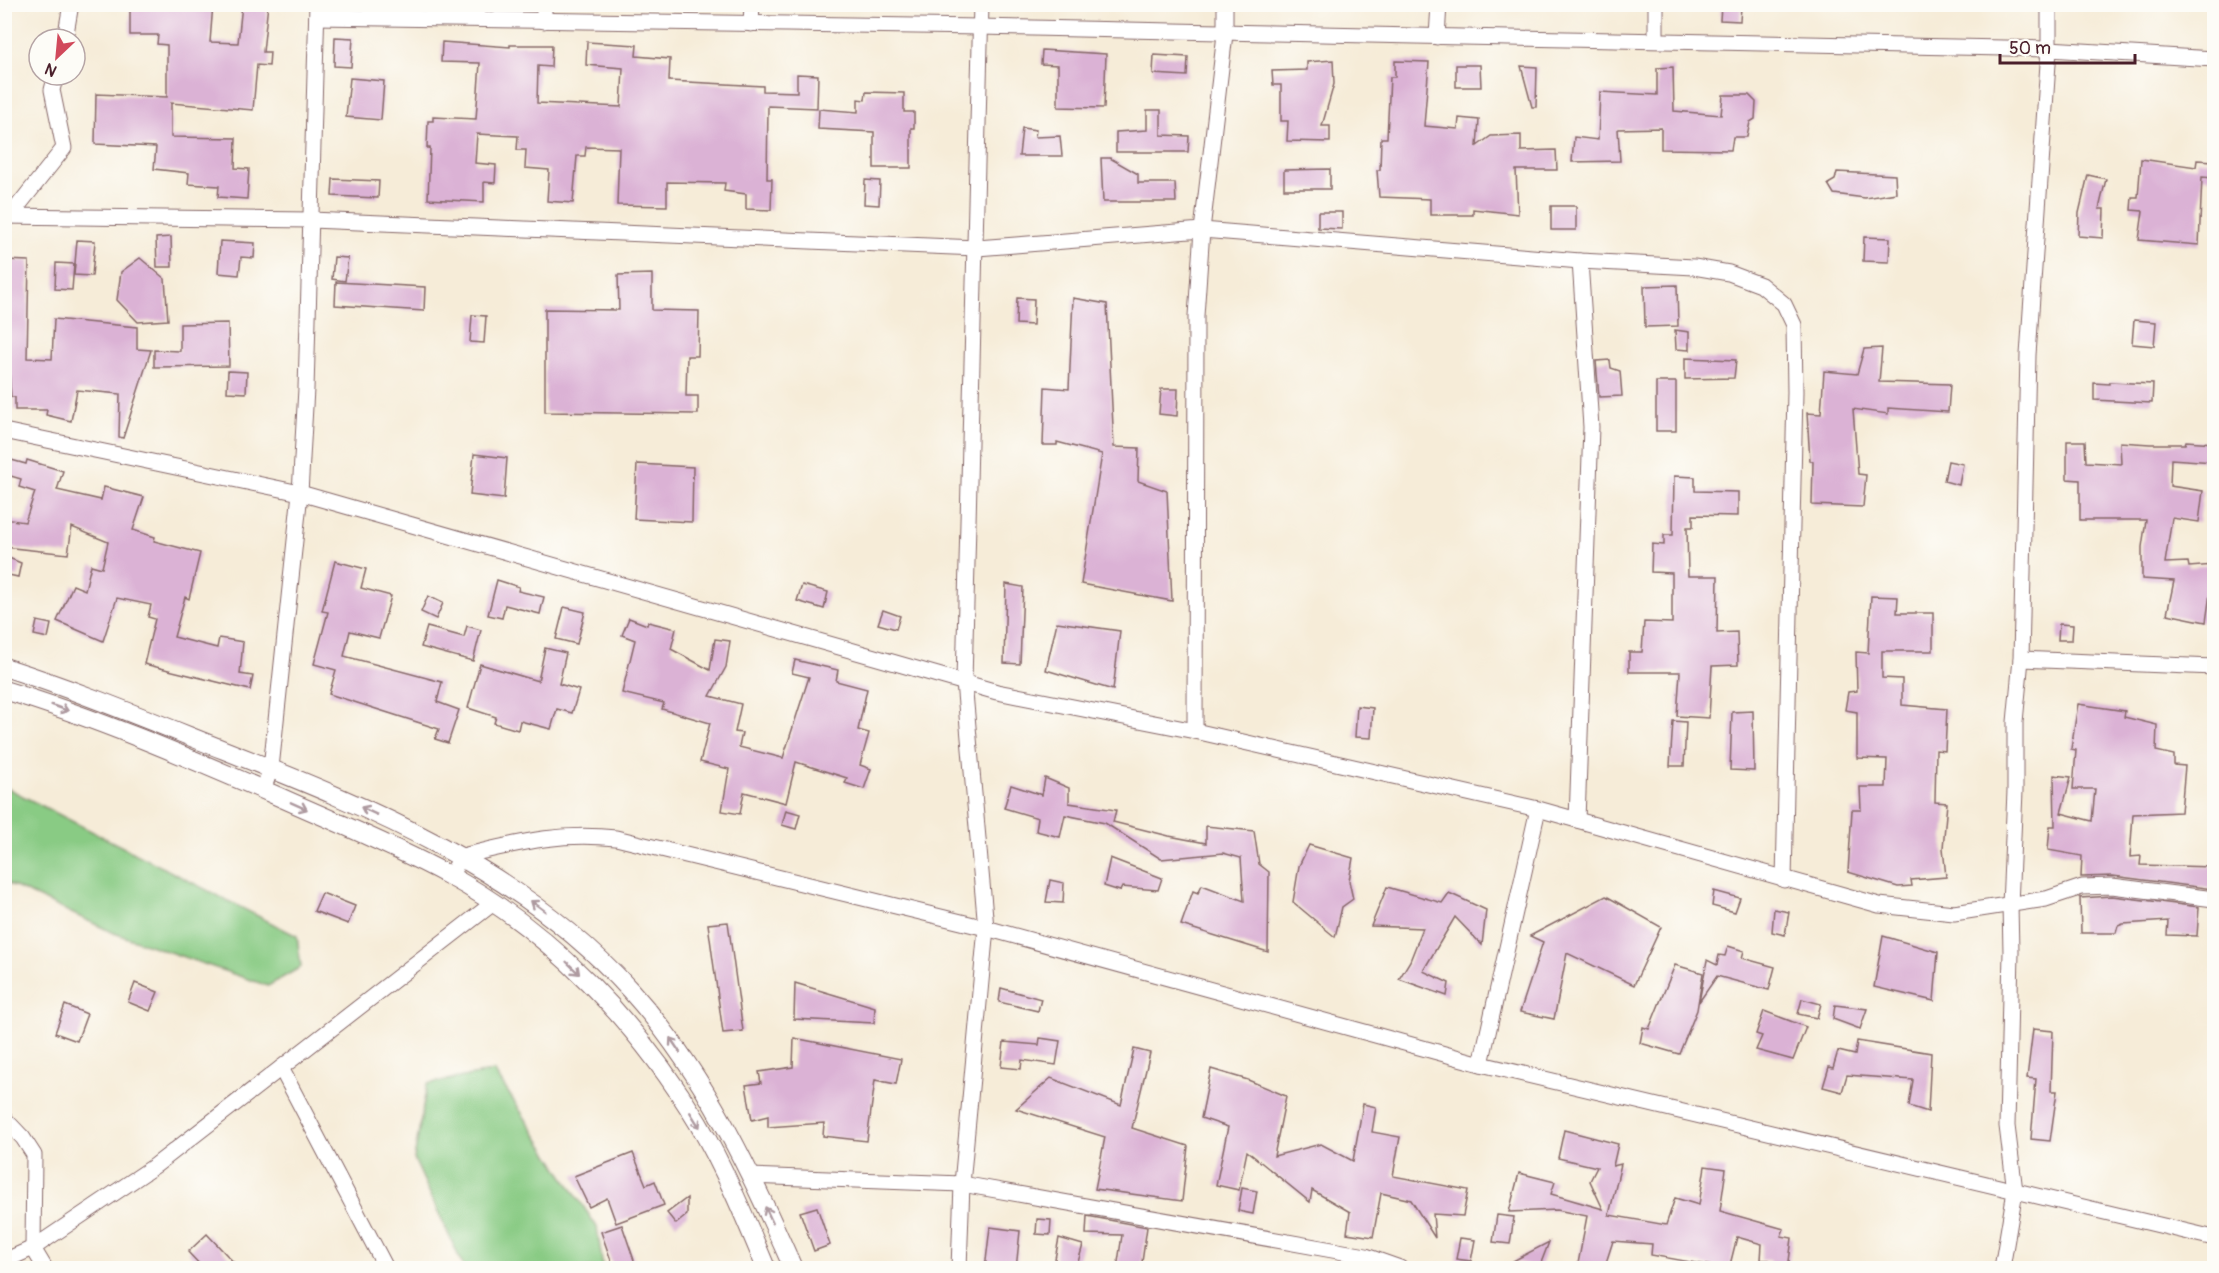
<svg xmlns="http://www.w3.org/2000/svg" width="2219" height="1273" font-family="Pangolin,sans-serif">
<rect width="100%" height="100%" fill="#fdfcf7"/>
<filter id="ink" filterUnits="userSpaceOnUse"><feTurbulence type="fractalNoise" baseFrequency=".0167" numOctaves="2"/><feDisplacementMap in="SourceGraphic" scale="12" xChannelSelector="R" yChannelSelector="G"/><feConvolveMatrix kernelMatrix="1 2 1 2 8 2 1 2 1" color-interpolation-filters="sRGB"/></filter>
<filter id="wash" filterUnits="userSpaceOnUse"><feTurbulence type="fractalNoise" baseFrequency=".008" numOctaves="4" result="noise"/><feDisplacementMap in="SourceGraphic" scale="24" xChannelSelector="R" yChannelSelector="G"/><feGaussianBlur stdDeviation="1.35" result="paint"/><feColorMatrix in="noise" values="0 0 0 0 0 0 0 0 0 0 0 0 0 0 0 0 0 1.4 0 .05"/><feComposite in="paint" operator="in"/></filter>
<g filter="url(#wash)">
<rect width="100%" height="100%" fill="#f6ecd8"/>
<g fill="#89cb84" stroke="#6a7558" stroke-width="1.5">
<path d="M5,787L297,936L301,967L268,986L114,933L5,882Z"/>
<path d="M494,1071L597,1227L603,1268H464L414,1159L427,1084Z"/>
</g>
<g id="blocks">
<g fill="#dbb2d5">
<path d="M130,4H213L210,42L238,43L242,4H268L263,52H270L269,66L257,65L253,110L171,103V137L236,138L235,168L249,169L247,199L218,197L219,186L188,184L189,173L154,169L156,147L95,144L96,94L167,97V45L157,44L158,35H130Z"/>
<path d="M1721,6L1741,7L1740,21L1720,20Z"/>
<path d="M335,37L353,38L351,67L334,66Z"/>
<path d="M442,42L510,47V45H552L551,67L538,66L537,103L621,107L623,68L586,65L587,42L637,45L636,56L670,59L669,81L763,86V91L797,92V74L818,75L817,108L768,106L767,179H772L771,210L746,209V194L724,191L725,183L667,182V206L617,205L619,148L586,147L585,156H577L573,203L547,201L549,170L525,168L526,150H517L518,136L477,134L475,163L496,165L495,183L484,182V202L428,199L430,148H427L428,121H433V117L476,119L480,63L441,62Z"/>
<path d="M1042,50L1106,54L1104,108L1058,107V65L1041,64Z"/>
<path d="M1154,55L1188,57L1187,76L1153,74Z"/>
<path d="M1333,60L1334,84L1322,126H1330V142L1287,141L1288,121H1281V85H1273L1272,71L1307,70V62Z"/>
<path d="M1395,61L1429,62L1424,126L1458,129L1459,118L1479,120L1477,146L1491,136L1521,135V151L1556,150L1557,170H1516L1518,214L1473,209V215H1430V199L1379,197L1377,170H1380L1381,138H1387L1390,77H1395Z"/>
<path d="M1456,65H1480L1481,87H1456Z"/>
<path d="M1521,66L1537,67L1536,107H1532Z"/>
<path d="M1673,67L1674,111L1721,115L1723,95H1749L1756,102L1755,119L1750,122L1747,137H1733L1731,150L1661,149V128L1618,129L1620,161L1572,162L1574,137L1598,140L1600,92L1657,95V68Z"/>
<path d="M350,78L384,81L381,120L346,117Z"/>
<path d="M866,92L904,93V112H914V128H911V168H874V132L818,129L819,109L858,112V99L865,100Z"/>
<path d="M1147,110H1161V135L1189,136L1188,152H1116V132L1147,130Z"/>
<path d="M1022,128L1036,130L1035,137L1060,136L1062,156H1019Z"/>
<path d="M1101,158H1110L1138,174V183H1175L1176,202H1103Z"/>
<path d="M2141,159L2196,167L2197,160L2214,161V178L2202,177L2199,245L2139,240L2143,211L2131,210L2132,197H2138Z"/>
<path d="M1330,169V189H1284V170Z"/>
<path d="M1837,172L1895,175L1896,193L1865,198L1834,194L1828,184L1835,180Z"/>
<path d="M2088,175L2106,179L2099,209H2104L2103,238L2078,236L2079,213Z"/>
<path d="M333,179L379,181L378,198L332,196Z"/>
<path d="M865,180L880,181L879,205L864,204Z"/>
<rect x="1551" y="206" width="25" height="24"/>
<path d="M1318,212H1342V229L1318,228Z"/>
<path d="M171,237L172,267H157L156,238Z"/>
<path d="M1864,237L1890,238L1889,262L1863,261Z"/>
<path d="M77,240L95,241L92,276L74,275Z"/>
<path d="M220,241L255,243L254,258L241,257L239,275L218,273Z"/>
<path d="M334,257L348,258L345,281L332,279Z"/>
<path d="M140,258L165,279L168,320L138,322L117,300L121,272Z"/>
<path d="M4,260L29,261L27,358L52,359L54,319L137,327V349L151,350L123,438L119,437L120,394L77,390L71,421L46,415L47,410H15V397H11L7,344H4Z"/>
<path d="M56,263L74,264L72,290L55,289Z"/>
<path d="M652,274V310L699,311L698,356H687L686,396H698V414L545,412V309L619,310L618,275Z"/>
<path d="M336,282L425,287L424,311L335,305Z"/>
<path d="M1677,285L1678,326L1645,327L1644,286Z"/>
<path d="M1017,298L1034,299L1033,325L1016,324Z"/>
<path d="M1073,298L1107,304L1114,447L1139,448L1138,481L1167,491L1172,601L1081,584L1102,454L1057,442V445H1043L1045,387L1069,389Z"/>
<path d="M472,315L486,316L484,343L470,342Z"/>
<path d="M2134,320L2156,322L2154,346L2132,344Z"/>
<path d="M228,323L229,366L154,367V350L180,351V324Z"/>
<path d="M1675,330L1689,332V350L1676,349Z"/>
<path d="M1882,348L1879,382L1950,384L1948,412L1888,408V414L1853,409L1858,474L1866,475L1863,507L1812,505L1813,461H1810L1807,413L1821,414L1824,371L1857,374L1864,349Z"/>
<path d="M1685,358L1736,360L1734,378L1685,379Z"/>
<path d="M1610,360L1611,368L1620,371L1622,396L1599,397L1596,361Z"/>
<path d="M228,371L247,372L246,393L227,392Z"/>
<rect x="1656" y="382" width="20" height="49"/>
<path d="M2109,382L2153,384L2152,403L2094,400V383L2109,384Z"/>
<path d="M1161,389H1178L1177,416L1159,414Z"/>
<path d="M2067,441H2085L2086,462L2121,464L2120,442L2150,444H2185L2186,441L2214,443V462L2171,459L2170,486L2203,491L2199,522L2172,518L2165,563L2188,562L2189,567L2214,565L2206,622L2167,614L2174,581L2142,579V547L2146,520H2080V480L2067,479Z"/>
<path d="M474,454L507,458L504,499L470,495Z"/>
<path d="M4,458L26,464L27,460L63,471L57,490L101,500L104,487L144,497L133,530L155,537L154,541L200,553L189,599L185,597L174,637L217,648L219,638L243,642L240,674L253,676L250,690L144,664L155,619L148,617L151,605L117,598L103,641L57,621L73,585L85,590L91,565L102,568L108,542L72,527L68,554L4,547V519L25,522L35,492L19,487L21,479L4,474Z"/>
<path d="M1948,461L1963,464L1959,485L1944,481Z"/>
<path d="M637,464L693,467L692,522L634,519Z"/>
<path d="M1674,476L1695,477V491L1738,492V516L1693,515V527H1687L1688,576H1718L1717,633L1737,632L1738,665L1712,666L1709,718L1677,716L1680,672H1629V652H1642L1644,622L1672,623V573L1651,572L1652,544L1664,545V535H1673Z"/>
<path d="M4,556L21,563L18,577L4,574Z"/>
<path d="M335,561L366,569L361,588L391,596L379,638L350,631L344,656L442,682L437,702L459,710L448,743L435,739L439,729L329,694L336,670L314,664L328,612L322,611Z"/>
<path d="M497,580L519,587L518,591L544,597L540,614L505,605L502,618L488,615Z"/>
<path d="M1006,584L1023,587L1020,664L1004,663Z"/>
<path d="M802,585L828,592L824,609L797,601Z"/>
<path d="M428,596L443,603L436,619L421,612Z"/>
<path d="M1871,596L1898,597L1897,613H1933V651H1882V678L1902,679V705L1947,709L1945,751L1936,750L1935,802L1947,803L1943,848L1946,877L1911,880L1912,886L1898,887L1848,872L1852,810H1861L1860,787H1886L1887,759L1857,758V712L1845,710L1848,692L1857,691L1856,652L1868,653Z"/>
<path d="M564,607L585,612L577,644L556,639Z"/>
<path d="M883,610L900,616L896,629L878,624Z"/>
<path d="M629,618L647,625L648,622L676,629L671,649L710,670L715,639L730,641L726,667L710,696L741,704L735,732L742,733L739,747L783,758L809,677L792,673L795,660L838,670L836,681L867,689L858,730L869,733L860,765L871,769L864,789L845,783L847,778L796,762L786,803L744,792L740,814L722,811L729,769L700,762L710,723L662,709L664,703L622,693L635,640L622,635Z"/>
<path d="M37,621L51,624L48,638L34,635Z"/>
<path d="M1057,622L1120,631L1113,690L1046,670Z"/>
<path d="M2059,624L2073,625L2072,640H2058Z"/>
<path d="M467,626L481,630L473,661L421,647L427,627L464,637Z"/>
<path d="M545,648L566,653L559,684L579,690L572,713L557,709L551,729L520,721L518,730L494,723L496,717L468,708L480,664L538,681Z"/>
<path d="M2078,704L2125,711L2124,717L2157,725L2156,751L2174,755V765L2185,766L2181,812L2133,814L2130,857L2141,856L2140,865L2214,867L2213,889L2113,876L2081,877L2082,856L2048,850L2050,826H2055L2054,775L2071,777L2061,813L2092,821L2095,789H2073L2076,750L2071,749Z"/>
<path d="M1357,706L1373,708L1371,738L1355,737Z"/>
<path d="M1753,711L1754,771L1730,770L1732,712Z"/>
<path d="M1673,721L1686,722L1684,766H1670Z"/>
<path d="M1045,778L1069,788V803L1116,810L1113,822L1169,836L1206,843V826L1254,831L1259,864L1269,872L1268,952L1181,925L1193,891L1198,893L1202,885L1244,901L1241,858L1223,853L1161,859L1105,823L1065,815L1060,837L1036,831L1038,818L1004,808L1011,785L1042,795Z"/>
<path d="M786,810L800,814L796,829L782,825Z"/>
<path d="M1309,845L1353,858L1349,881L1353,899L1342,907L1335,937L1293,902L1299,866Z"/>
<path d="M1110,858L1162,878L1158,890L1122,887L1120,891L1104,886Z"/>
<path d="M1050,880L1064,883L1063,903L1046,902Z"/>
<path d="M1387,887L1442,903L1449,893L1486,910L1482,945L1455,917L1423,971L1449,983L1447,996L1399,979L1410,961L1423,928L1371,926Z"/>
<path d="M1714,891L1740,898L1735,912L1712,906Z"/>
<path d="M322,893L355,906L348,924L314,911Z"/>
<path d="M1606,896L1661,927L1634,985L1567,953L1554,1019L1520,1012L1543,942L1530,936Z"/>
<path d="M2112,896L2199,907L2197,936L2167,935L2168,921L2123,924L2118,926L2116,933H2081L2080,898Z"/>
<path d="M1774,909L1789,912L1785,935L1772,932Z"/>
<path d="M728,922L743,1031L723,1033L708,924Z"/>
<path d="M1883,936L1938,952L1934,1001L1874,987Z"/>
<path d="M1728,946L1744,951L1742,958L1775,967L1769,990L1717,976L1699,1002L1707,960L1717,965L1719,955L1725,956Z"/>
<path d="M1675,965L1703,973L1697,1010L1679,1054L1640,1043L1643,1027L1649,1029Z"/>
<path d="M135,983L158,992L150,1011L128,1002Z"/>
<path d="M795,983L875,1007L874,1023L794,1019Z"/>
<path d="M1001,988L1041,999L1038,1011L999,1002Z"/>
<path d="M1802,999L1821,1004L1817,1018L1798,1014Z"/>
<path d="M65,1005L87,1014L77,1041L55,1033Z"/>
<path d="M1835,1005L1867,1009L1860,1029L1833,1019Z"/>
<path d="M1764,1011L1806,1027L1793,1060L1756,1050L1762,1036L1756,1034Z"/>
<path d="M2033,1029L2053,1031L2051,1091H2057L2050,1141L2031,1139L2036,1079L2027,1078Z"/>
<path d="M794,1038L901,1059L896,1084L875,1080L867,1141L823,1136L824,1123L768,1127V1116L752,1120L746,1085L761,1083L759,1072L793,1067Z"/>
<path d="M1040,1038L1060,1041L1056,1065L1022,1060L1021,1069L1001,1067L1004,1042L1039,1045Z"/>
<path d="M1857,1041L1931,1053L1928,1112L1909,1106L1913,1080L1847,1075L1842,1092L1823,1087L1829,1067L1833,1068L1838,1051L1855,1055Z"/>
<path d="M1134,1049L1150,1053L1132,1128L1188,1146L1182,1201L1095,1189L1105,1137L1016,1109L1051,1078L1121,1105Z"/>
<path d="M1211,1069L1248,1080L1286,1096L1274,1156L1321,1144L1353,1161L1363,1104L1376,1107L1372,1132L1400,1137L1393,1176L1468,1190L1463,1216L1433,1214L1435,1238L1411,1200L1381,1193L1373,1237L1347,1233L1350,1212L1312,1190L1310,1202L1247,1151L1239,1190L1216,1185L1228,1127L1201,1118Z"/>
<path d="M1564,1130L1618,1144L1613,1166L1621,1164L1609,1215L1666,1225L1675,1198L1699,1205L1705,1166L1726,1169L1720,1211L1784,1229L1781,1236L1792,1238L1788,1269H1773L1769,1260H1761L1762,1244L1737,1237L1729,1269L1651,1255L1652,1244L1613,1241L1604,1269H1577L1587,1216L1557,1210L1509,1212L1519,1173L1555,1182L1551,1194L1603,1209L1590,1181L1597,1167L1558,1158Z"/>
<path d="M633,1153L646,1185L655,1181L664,1205L616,1223L607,1198L589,1207L574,1176Z"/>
<path d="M1242,1188L1257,1191L1253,1214L1238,1211Z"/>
<path d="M687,1198V1215L676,1224L667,1213Z"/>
<path d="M817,1207L830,1245L814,1251L800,1212Z"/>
<path d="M1497,1215L1514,1217L1510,1244L1493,1242Z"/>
<path d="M1087,1216L1147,1227L1141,1269H1117L1122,1235L1086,1234Z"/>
<path d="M1037,1219L1051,1220L1050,1235L1036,1234Z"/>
<path d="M622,1225L637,1269H614L601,1232Z"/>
<path d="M990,1227L1020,1231L1016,1269H985Z"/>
<path d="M207,1234L240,1269H204L188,1252Z"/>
<path d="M1059,1238L1083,1245L1076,1269H1053Z"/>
<path d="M1460,1238L1475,1240L1471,1261L1456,1259Z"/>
<path d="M1549,1242L1539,1268L1513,1261Z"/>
</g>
</g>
</g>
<g filter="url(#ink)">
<use href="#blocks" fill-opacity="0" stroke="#866768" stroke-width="1.5"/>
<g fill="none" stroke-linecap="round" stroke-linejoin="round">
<defs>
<g id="minor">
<path d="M317,17L980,27L2049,49L2214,59"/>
<path d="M544,21V4"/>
<path d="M751,24L752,4"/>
<path d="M1437,37L1439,4"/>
<path d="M65,39L71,4"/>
<path d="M1656,40V4"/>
<path d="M4,216L311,220L977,248L1202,230L1580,261L1694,267L1729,273L1761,285L1784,304L1794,325L1795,392L1784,880"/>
<path d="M10,216L64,148L52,90L56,75"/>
<path d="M4,431L300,493L997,692L1195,731L1538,809L1879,905L1954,913L2046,899L2082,887L2112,886L2214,899"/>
<path d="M2021,659L2214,667"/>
<path d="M1195,731L1196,316L1202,230L1225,34V4"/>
<path d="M263,790L271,768L300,493L306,389L317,4"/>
<path d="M1577,820L1591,427L1580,261"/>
<path d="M450,876L462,856C519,843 556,832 616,838L986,928L1481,1064L2214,1238"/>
<path d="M1481,1064L1538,809"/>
<path d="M281,1068L386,1268"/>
<path d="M4,1118L23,1138L34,1155L33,1248L45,1268"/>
<path d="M751,1176L962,1184L1366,1256L1400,1268"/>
<path d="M4,1261L33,1248L156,1165L492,904"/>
<path d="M959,1268L962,1184L986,928L964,682L981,4"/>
<path d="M2002,1268L2015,1191L2007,1126L2011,952L2010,905L2015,791V722L2021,659L2028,355L2049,49V4"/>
</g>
<g id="tertiary">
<path d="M4,667C79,691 151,721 224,750C373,809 521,869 631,991C704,1072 750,1170 793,1268"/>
<path d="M4,690C97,718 187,757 275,795C333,821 393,845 448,875C550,930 639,1025 698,1123C725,1169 746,1220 766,1268"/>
</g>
</defs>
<use href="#minor" stroke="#866768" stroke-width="17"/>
<use href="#tertiary" stroke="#866768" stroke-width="20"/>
<use href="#minor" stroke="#fff" stroke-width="15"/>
<use href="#tertiary" stroke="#fff" stroke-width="18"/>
</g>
<defs><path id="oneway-shaft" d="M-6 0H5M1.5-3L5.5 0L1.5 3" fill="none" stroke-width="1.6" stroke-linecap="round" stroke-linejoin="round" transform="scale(1.5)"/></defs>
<g stroke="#ae9aa0">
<use href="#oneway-shaft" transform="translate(60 708) rotate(20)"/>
<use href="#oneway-shaft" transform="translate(299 806) rotate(24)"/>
<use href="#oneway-shaft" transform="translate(369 811) rotate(-155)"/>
<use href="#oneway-shaft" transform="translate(538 906) rotate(-144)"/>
<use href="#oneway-shaft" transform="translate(573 968) rotate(44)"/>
<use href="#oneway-shaft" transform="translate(675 1045) rotate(-124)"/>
<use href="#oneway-shaft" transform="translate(695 1120) rotate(58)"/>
<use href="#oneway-shaft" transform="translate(769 1215) rotate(-115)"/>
</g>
</g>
<rect width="2219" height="1273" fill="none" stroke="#fdfcf7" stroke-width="24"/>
<g transform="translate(57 57) rotate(206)"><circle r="28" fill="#fdfcf7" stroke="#b5a4a5" stroke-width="1.5"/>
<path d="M0-4.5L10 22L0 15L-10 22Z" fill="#d1495b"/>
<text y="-9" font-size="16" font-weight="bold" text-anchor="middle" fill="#4a1f2b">N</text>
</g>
<path d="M2000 54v9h135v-9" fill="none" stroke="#4a1f2b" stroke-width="3"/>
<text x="2009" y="54" font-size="18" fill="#4a1f2b" stroke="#fdfcf7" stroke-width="4.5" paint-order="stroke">50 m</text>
</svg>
